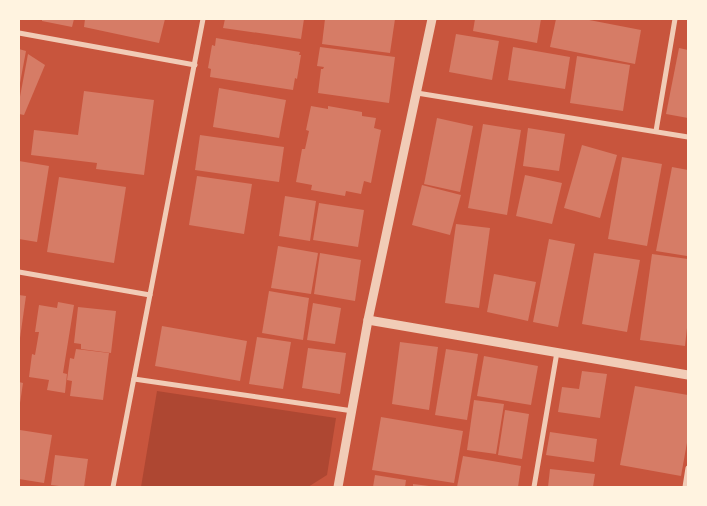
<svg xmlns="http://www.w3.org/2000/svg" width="707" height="506" font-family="'Space Grotesk',sans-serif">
<rect width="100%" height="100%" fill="#c8553d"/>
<path fill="#ae4732" d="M157,391L336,418L327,475L308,487H141Z"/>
<g fill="#d67c66">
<path d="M42,19H74L72,27L42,21Z"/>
<path d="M85,19H165L159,43L84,27Z"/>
<path d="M225,19H304L301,39L223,28Z"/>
<path d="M325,19H395L390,53L322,44Z"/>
<path d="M475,19H541L537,43L473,31Z"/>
<path d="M556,19H584L641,30L635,64L550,47Z"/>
<path d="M456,34L499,41L492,80L449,72Z"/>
<path d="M216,38L300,52L299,55H301L297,79L295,78L293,90L210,77L211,69L208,68L212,45L215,46Z"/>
<path d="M320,47L395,57L389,103L318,93L321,69H323L324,67L317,66Z"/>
<path d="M513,47L570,57L565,89L508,80Z"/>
<path d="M679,48L688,50V118L666,114Z"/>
<path d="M19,49L26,51L20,83H19Z"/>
<path d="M28,54L45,65L24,115L19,114V102Z"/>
<path d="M577,56L630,65L623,111L570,103Z"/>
<path d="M219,88L286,100L279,138L213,127Z"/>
<path d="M84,91L154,100L144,175L96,169L97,163L31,155L34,130L78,135Z"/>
<path d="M311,106L328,109V106L362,112V116L376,118L374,128L381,130L371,183L364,181L361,194L346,191L345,196L311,190L312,185L296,182L302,149H305L309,131L306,130Z"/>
<path d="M437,118L473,126L460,192L424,184Z"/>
<path d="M483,124L521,130L507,215L468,208Z"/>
<path d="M528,128L565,134L559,171L523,166Z"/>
<path d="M200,135L284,147L279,182L195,170Z"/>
<path d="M582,145L617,155L600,218L564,208Z"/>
<path d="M622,157L662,164L647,246L608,239Z"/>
<path d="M19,161L49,166L37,242L19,239Z"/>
<path d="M672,167L688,170V249L687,256L656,251Z"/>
<path d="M525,175L562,183L552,224L516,216Z"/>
<path d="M197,176L252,184L244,234L189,225Z"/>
<path d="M59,177L126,187L114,263L47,252Z"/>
<path d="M422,185L461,195L450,235L412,225Z"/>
<path d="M285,196L316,201L310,241L279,236Z"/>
<path d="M319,203L364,210L358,247L313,240Z"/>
<path d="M456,224L490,228L479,308L445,303Z"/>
<path d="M549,239L575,244L558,327L533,322Z"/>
<path d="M278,246L318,253L311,294L271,288Z"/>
<path d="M320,253L361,260L355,301L314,294Z"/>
<path d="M594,253L640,260L627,332L582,324Z"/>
<path d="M652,254L688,259V319L685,346L640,340Z"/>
<path d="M494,274L536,282L528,321L487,312Z"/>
<path d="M269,291L309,298L303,340L262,333Z"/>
<path d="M19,295L26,296L20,338H19Z"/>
<path d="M58,302L74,305L63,373L67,374L65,393L47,390L49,380L29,377L32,354L35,355L39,332H35L39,305L57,308Z"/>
<path d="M313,303L341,308L335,344L307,340Z"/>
<path d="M78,307L116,311L111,353L81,349V344L74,343Z"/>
<path d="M162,326L247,341L240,381L155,366Z"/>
<path d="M257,337L291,342L283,389L249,384Z"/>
<path d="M400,342L438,347L429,410L392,404Z"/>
<path d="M308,348L346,353L340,394L302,388Z"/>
<path d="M76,349L109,353L103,400L70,396L72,381L67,380L70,358L74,359Z"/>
<path d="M446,349L478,354L467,420L435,415Z"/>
<path d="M484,356L538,366L531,405L477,396Z"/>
<path d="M582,371L607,374L600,418L558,412L562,387L579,389Z"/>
<path d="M19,382L23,383L20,403L19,402Z"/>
<path d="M635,386L688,395V437L681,476L620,465Z"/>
<path d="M474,400L504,404L496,454L467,450Z"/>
<path d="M505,410L529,414L522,459L498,455Z"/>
<path d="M381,417L463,431L454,483L372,470Z"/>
<path d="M20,430L52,435L44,483L19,479Z"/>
<path d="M550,432L597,439L594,462L546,455Z"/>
<path d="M55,455L88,459L84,487H67L51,485Z"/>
<path d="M463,456L521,466L518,487H457Z"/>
<path d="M550,469L595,474L593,487H548Z"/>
<path d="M375,475L406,480L405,487H373Z"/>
<path d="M413,484L429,486V487H413Z"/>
</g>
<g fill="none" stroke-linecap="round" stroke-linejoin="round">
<g stroke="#f1ccb7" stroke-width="5">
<path d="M19,33L195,65"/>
<path d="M417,93L688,137"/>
<path d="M656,131L675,19"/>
<path d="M19,272L150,295"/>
<path d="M134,379L353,411"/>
<path d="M113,487L203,19"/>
<path d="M534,487L557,352"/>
<path d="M685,487L688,468"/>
</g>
<g stroke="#f1ccb7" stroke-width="9">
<path d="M368,320L688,375"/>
<path d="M338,487L368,320L432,19"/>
</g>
</g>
<rect width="707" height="506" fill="none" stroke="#fff3e0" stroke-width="40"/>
</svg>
